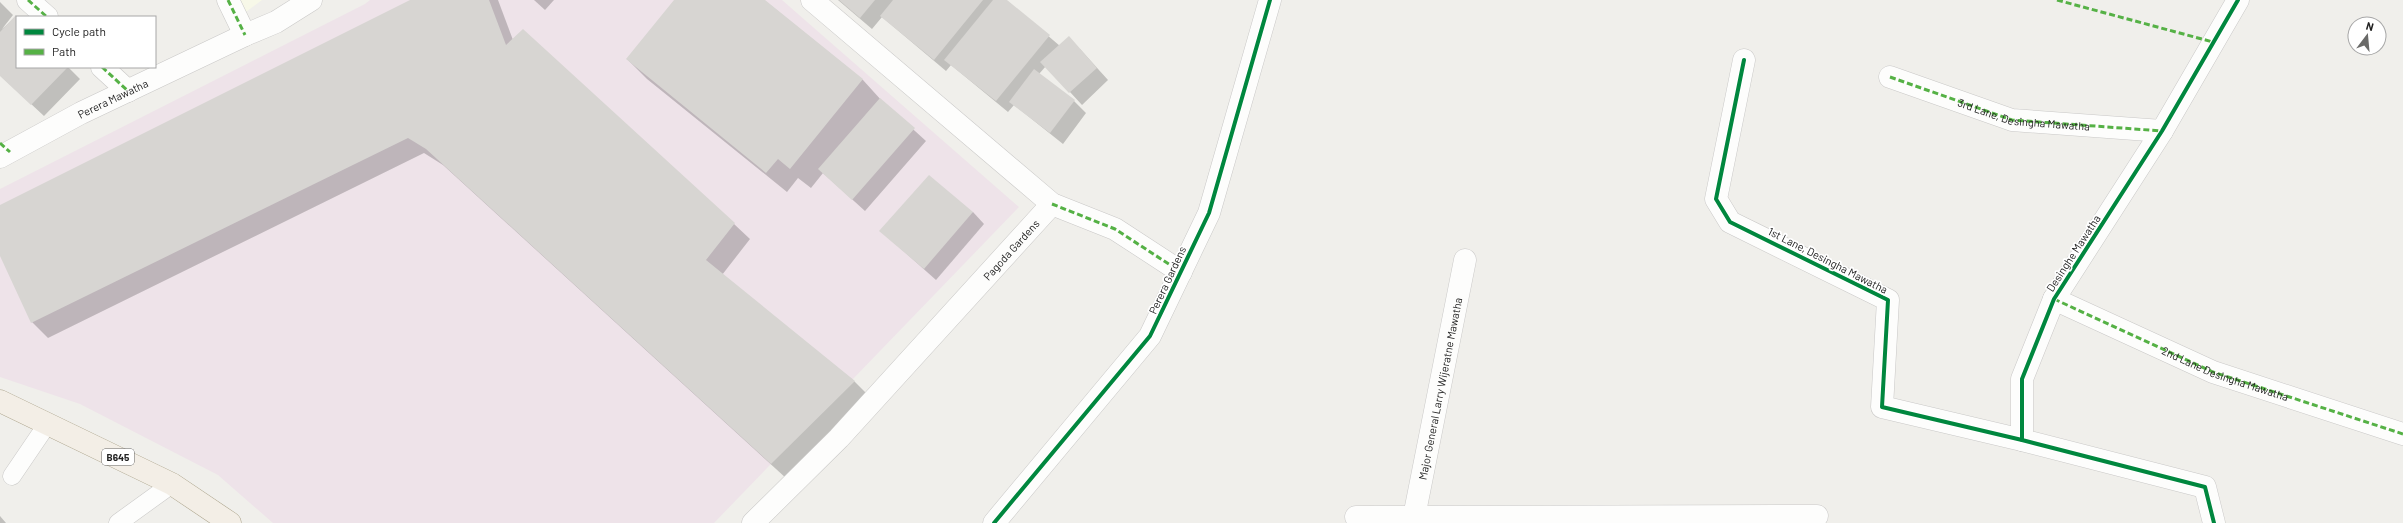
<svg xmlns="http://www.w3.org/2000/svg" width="2403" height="523" font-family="Barlow,sans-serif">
<rect width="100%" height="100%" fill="#f0efeb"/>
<path fill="#eee3e9" d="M370,0H782L1019,207L714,523H273L218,475L80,404L0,377V189L365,4Z"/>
<path fill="#f7f8e8" d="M236,0H262L243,14Z"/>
<g fill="#0003">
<path d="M412,0H498L513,40L734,224L750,239L722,275L854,381L870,397L787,479L443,165L424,153L48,338L32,322L0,253V206Z"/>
<path d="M534,0H554L545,10Z"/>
<path d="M675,0H764L863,80L882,101L926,141L865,211L823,173L811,188L798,178L787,192L647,79L627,59Z"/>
<path d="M838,0H1006L1060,46L1080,49L1108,80L1082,105L1046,66L1039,74L1074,101L1086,113L1063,144L1014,105L1008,112L951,65L946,71L882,17L872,29Z"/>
<path d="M0,2L13,15L2,29L16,17L17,18V67H68L80,79L44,116L0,75Z"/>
<path d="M973,212L984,224L936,280L881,231Z"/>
<path d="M0,516L6,523H0Z"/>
</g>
<g fill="#d7d5d2">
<path d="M410,0H489L506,45L523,29L735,223L706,260L855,381L771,464L426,149L408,138L31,323L0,256V205Z"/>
<path d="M674,0H765L863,79L790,169L778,159L766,173L626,59Z"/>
<path d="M839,0H875L860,18Z"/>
<path d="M893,0H983L934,60L880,16Z"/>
<path d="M993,0H1007L1050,35L996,101L944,60Z"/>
<path d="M16,15L17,67H68L31,105L0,76V32Z"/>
<path d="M1069,36L1097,68L1069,93L1040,62Z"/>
<path d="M1034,69L1075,100L1050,133L1009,102Z"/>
<path d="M880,98L915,128L852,200L818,169Z"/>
<path d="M929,175L973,212L924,269L879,231Z"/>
</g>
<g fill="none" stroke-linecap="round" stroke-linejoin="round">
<defs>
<g id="lane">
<path d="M12,476L48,423"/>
<path d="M118,523L172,484"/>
</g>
<g id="street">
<path d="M28,0L47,17"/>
<path d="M228,0L245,35"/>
<path d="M812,0L1052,204L1115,229L1181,272"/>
<path d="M1744,60L1716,199L1730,222L1888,300L1882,407L2022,440"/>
<path d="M102,67L128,91"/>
<path d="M1890,77L2012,120L2162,131"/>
<path id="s1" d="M0,157L81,113L245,35L276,22L311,0"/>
<path id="s2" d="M2054,299L2213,372L2403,434"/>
<path d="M1356,517L1817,516"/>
<path id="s3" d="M1414,517L1465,260"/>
<path id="s4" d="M753,523L839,438L1052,204"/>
<path d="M994,523L1150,336L1209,213L1270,0"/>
<path d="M2214,523L2205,487L2022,440V379L2054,299L2162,131L2238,0"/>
</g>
<path id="primary" d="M0,401L172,484L230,523"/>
</defs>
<use href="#lane" stroke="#c9c8c7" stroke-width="19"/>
<use href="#street" stroke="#c9c8c7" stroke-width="23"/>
<use href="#primary" stroke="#a79f86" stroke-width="23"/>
<use href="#lane" stroke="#fdfdfc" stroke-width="18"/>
<use href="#street" stroke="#fdfdfc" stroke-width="22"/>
<use href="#primary" stroke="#f3eee6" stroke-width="22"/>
<g stroke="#55b145" stroke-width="3" stroke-dasharray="6 3" stroke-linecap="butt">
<path d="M28,0L47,17"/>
<path d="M228,0L245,35"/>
<path d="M2057,0L2213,42"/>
<path d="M102,67L128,91"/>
<path id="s5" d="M1890,77L2012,120L2162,131"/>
<path d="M0,143L10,152"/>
<path d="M1052,204L1115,229L1181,272"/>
<path d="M2054,299L2213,372L2403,434"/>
</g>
<defs>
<g id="cycleway">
<path d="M1744,60L1716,199L1730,222L1888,300L1882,407L2022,440"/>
<path d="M994,523L1150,336L1209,213L1270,0"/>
<path d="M2214,523L2205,487L2022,440V379L2054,299L2162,131L2238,0"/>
</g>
</defs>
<use href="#cycleway" stroke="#fff" stroke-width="6"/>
<use href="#cycleway" stroke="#00873e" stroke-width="4"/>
</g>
<g text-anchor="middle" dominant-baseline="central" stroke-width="3.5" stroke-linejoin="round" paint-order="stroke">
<rect fill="#fff" stroke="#646464" stroke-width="1" x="102" y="449" width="32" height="16" rx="3"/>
<g font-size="10" font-weight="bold" fill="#222">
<text x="118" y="457">B645</text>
</g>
<g font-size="11" fill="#222" stroke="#fff">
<text stroke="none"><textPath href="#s1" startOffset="127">Perera Mawatha</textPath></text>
<text stroke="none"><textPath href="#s5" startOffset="140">3rd Lane, Desingha Mawatha</textPath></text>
<text stroke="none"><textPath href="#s4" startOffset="376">Pagoda Gardens</textPath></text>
<text transform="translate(2073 253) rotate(-57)">Desinghe Mawatha</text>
<text transform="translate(1828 260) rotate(27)">1st Lane, Desingha Mawatha</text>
<text transform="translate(1167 280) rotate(-65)">Perera Gardens</text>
<text stroke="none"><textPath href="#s2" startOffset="187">2nd Lane Desingha Mawatha</textPath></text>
<text stroke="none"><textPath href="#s3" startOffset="131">Major General Larry Wijeratne Mawatha</textPath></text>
</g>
</g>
<rect x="16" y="16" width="140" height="52" fill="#ffffff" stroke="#a7a7a7"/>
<rect x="24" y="29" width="20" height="6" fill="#00873e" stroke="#a7a7a7"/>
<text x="52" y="36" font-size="12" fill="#222222">Cycle path</text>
<rect x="24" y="49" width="20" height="6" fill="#55b145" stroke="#a7a7a7"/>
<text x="52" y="56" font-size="12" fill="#222222">Path</text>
<g transform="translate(2367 36) rotate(16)"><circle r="19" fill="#ffffff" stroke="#a7a7a7"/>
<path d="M0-3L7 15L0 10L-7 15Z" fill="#6a6a68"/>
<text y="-6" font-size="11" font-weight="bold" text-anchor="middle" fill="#222222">N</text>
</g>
</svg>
